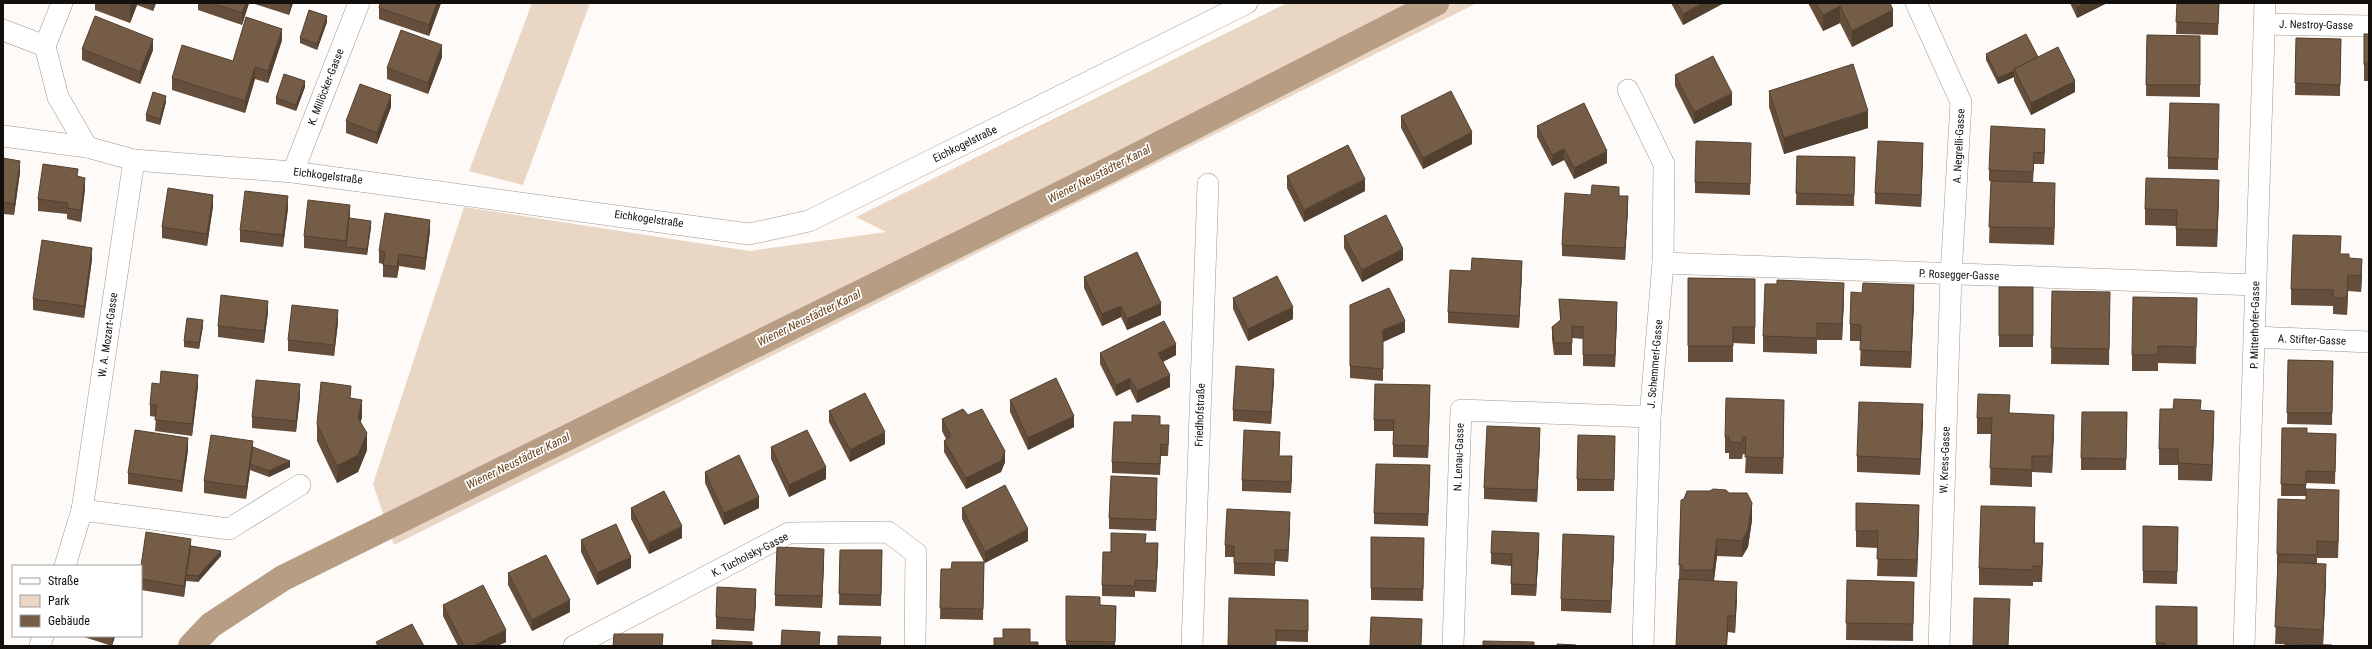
<svg xmlns="http://www.w3.org/2000/svg" width="2372" height="649" font-family="'Roboto Condensed',sans-serif">
<rect width="100%" height="100%" fill="#fefaf7"/>
<g fill="#e9d6c5">
<path d="M532,3H590L523,185L469,171Z"/>
<path d="M1287,3H1477L394,545L373,484L464,207L750,251L886,232L856,217Z"/>
</g>
<g fill="none" stroke-linecap="round" stroke-linejoin="round">
<path stroke="#b89d85" stroke-width="26" d="M191,646L211,625L283,578L1111,169L1436,3"/>
<defs>
<g id="street">
<path d="M62,3L45,46L58,97L87,147"/>
<path d="M1916,3L1961,102L1951,275L1939,646"/>
<path d="M2264,24L2369,26"/>
<path d="M3,30L45,46"/>
<path d="M1628,90L1664,164L1663,263L1650,417L1643,646"/>
<path d="M3,136L87,147L134,160L293,172L749,234L809,221L1247,3"/>
<path d="M293,172L359,3"/>
<path d="M1663,263L2256,285"/>
<path d="M2255,337L2369,342"/>
<path d="M82,510L229,529L300,485"/>
<path d="M65,566L82,510L134,160"/>
<path d="M40,646L43,636"/>
<path d="M574,646L789,533L888,532L916,553L915,646"/>
<path d="M1192,646L1208,184"/>
<path d="M1453,646L1461,410L1650,417"/>
<path d="M2244,646L2265,3"/>
</g>
</defs>
<use href="#street" stroke="#a09790" stroke-width="22"/>
<use href="#street" stroke="#fff" stroke-width="21"/>
</g>
<g fill="#654f3c">
<path d="M95,3H156L153,11L137,5L130,23L95,10Z"/>
<path d="M198,3H249L242,25L198,10Z"/>
<path d="M252,3H293L289,15Z"/>
<path d="M441,3L429,36L379,19V8Z"/>
<path d="M1671,3H1724L1683,25Z"/>
<path d="M1808,3H1890L1893,26L1852,47L1840,23L1823,31Z"/>
<path d="M2070,3H2105V4L2077,18Z"/>
<path d="M2177,3H2219L2218,35L2176,34Z"/>
<path d="M327,22L317,50L300,43V38Z"/>
<rect x="2364" y="34" width="5" height="47"/>
<path d="M2147,35L2200,36V97L2146,96Z"/>
<path d="M2296,38L2341,39L2340,96L2295,95Z"/>
<path d="M282,40L268,83L255,79L245,113L172,90V78L233,61Z"/>
<path d="M82,49L153,50L140,84L82,60Z"/>
<path d="M1986,54L2038,57L2075,92L2031,115L2014,81V77L1998,84L1986,60Z"/>
<path d="M442,57L428,94L387,79V68Z"/>
<path d="M1675,75L1732,105L1694,124L1675,86Z"/>
<path d="M305,87L296,111L276,104V98Z"/>
<path d="M1769,91L1868,128L1784,154L1769,107Z"/>
<path d="M166,102L160,125L146,121V115Z"/>
<path d="M391,107L377,144L346,133V121Z"/>
<path d="M1401,116L1472,144L1423,169L1401,128Z"/>
<path d="M2219,116L2218,170L2168,169V157Z"/>
<path d="M1537,126L1607,163L1574,179L1564,160L1552,166L1537,137Z"/>
<path d="M2045,140L2044,164H2034L2033,182L2055,199L2054,245L1989,243L1991,181H1989V170Z"/>
<path d="M1751,154L1750,195L1695,193V182Z"/>
<path d="M1923,155L1921,207L1875,204V193Z"/>
<path d="M1797,156L1855,157L1854,206L1796,205Z"/>
<path d="M3,158L20,172L14,215L3,214Z"/>
<path d="M1287,176L1365,191L1304,222L1287,188Z"/>
<path d="M78,177L85,189L81,222L67,219V214L38,211V199Z"/>
<path d="M1591,195L1619,196L1628,208L1625,260L1562,256V245Z"/>
<path d="M2219,197L2217,247L2176,246V226L2145,225V209Z"/>
<path d="M213,206L207,246L162,238V227Z"/>
<path d="M288,208L283,247L240,242V230Z"/>
<path d="M350,216V219L371,227L367,255L304,248V236Z"/>
<path d="M430,231L425,270L399,266L397,278L383,277V264L379,263V251Z"/>
<path d="M1344,236L1403,260L1362,282L1344,248Z"/>
<path d="M2341,254L2349,258L2362,275L2361,292L2348,291L2347,315L2333,314V306L2291,305V289Z"/>
<path d="M92,259L84,318L33,310V299Z"/>
<path d="M1471,271L1522,272L1519,328L1448,323V312Z"/>
<path d="M1084,277L1161,315L1127,330L1121,317L1102,326L1084,288Z"/>
<path d="M1688,278L1755,279V344L1733,343V362H1688Z"/>
<rect x="1999" y="287" width="34" height="60"/>
<path d="M2052,291L2110,308L2109,365L2051,364Z"/>
<path d="M1233,298L1293,319L1248,341L1233,309Z"/>
<path d="M2197,298L2196,364L2158,363V371H2132V355Z"/>
<path d="M1559,299L1617,314L1615,367L1583,366V339L1572,338V355H1554L1552,339V327L1560,320Z"/>
<path d="M1844,299L1842,340H1817V354L1763,352V336Z"/>
<path d="M1914,301L1911,368L1860,366L1861,341H1850V324Z"/>
<path d="M1350,305L1405,332L1383,342V381L1350,378Z"/>
<path d="M268,312L264,343L218,337V326Z"/>
<path d="M338,322L334,356L288,351V340Z"/>
<path d="M203,326L199,349L184,347V341Z"/>
<path d="M1100,353L1176,355L1163,362L1170,387L1137,403L1130,389L1116,396L1100,364Z"/>
<path d="M2288,360L2333,361L2332,425L2287,424Z"/>
<path d="M1274,380L1271,424L1233,421V410Z"/>
<path d="M160,384L198,386L192,436L155,431L156,417L150,416V405Z"/>
<path d="M300,396L296,432L252,428V417Z"/>
<path d="M1430,397L1428,458L1393,457V431H1374V420Z"/>
<path d="M351,398L362,417L360,423L367,450L358,472L337,483L317,441V424Z"/>
<path d="M1010,400L1074,427L1028,450L1010,412Z"/>
<path d="M2201,410L2214,427L2212,481L2178,480V465H2159V449Z"/>
<path d="M829,411L885,444L850,462L829,422Z"/>
<path d="M2127,412L2126,470H2081V458Z"/>
<path d="M2010,413L2054,431L2052,473L2032,472V487L1990,485L1991,434H1977V418Z"/>
<path d="M1784,416L1783,474L1745,473L1746,454H1743L1742,459H1729V453H1725V437Z"/>
<path d="M942,419L1005,462L1001,472L966,489L944,452V441L946,439L942,431Z"/>
<path d="M1923,421L1920,475L1857,472V456Z"/>
<path d="M1160,425L1169,437L1168,456H1161L1160,475L1112,473V462Z"/>
<path d="M2282,428L2307,433L2336,434L2335,484L2306,483V496H2281Z"/>
<path d="M1540,440L1537,502L1484,499V488Z"/>
<path d="M1280,443L1279,456L1292,468L1291,493L1242,491V480Z"/>
<path d="M253,447L290,467L269,477L250,470L246,499L204,493V481Z"/>
<path d="M771,447L826,479L789,497L771,459Z"/>
<path d="M1615,447L1614,491H1577V479Z"/>
<path d="M188,450L182,492L128,484V473Z"/>
<path d="M705,472L759,508L724,525L705,483Z"/>
<path d="M1430,477L1428,526L1374,524V513Z"/>
<path d="M1157,490L1156,531L1109,529V518Z"/>
<path d="M1681,500L1752,520L1748,547L1742,557L1717,556L1714,581L1737,598L1735,633L1728,632L1679,579Z"/>
<path d="M2339,506L2338,558H2317V563L2326,580L2323,645L2275,644L2278,570H2277V554Z"/>
<path d="M631,508L682,538L649,554L631,519Z"/>
<path d="M962,508L1028,541L984,563L983,620L940,619L941,569H951L984,562L962,519Z"/>
<path d="M1919,521L1917,577L1877,576L1878,548L1856,547V531Z"/>
<path d="M1290,524L1288,562L1275,561V576L1234,574V557H1225V545Z"/>
<path d="M2035,524V543L2043,559L2042,582H2033V586L1979,585V568Z"/>
<path d="M2143,526L2178,527L2177,584L2143,583Z"/>
<path d="M1371,537L1424,538L1423,601L1371,600Z"/>
<path d="M581,540L631,568L597,585L581,552Z"/>
<path d="M1146,543L1158,555L1156,592L1135,591V597L1102,596V585L1111,552Z"/>
<path d="M1539,545L1536,596L1511,595V566L1491,564V553Z"/>
<path d="M191,546L221,556L198,582L186,581L184,597L141,590V566Z"/>
<path d="M1614,548L1611,613L1561,611V599Z"/>
<path d="M840,550L882,562L881,606L839,605Z"/>
<path d="M824,561L822,608L775,606V595Z"/>
<path d="M508,573L570,612L532,631L508,585Z"/>
<path d="M1847,580L1914,582L1913,641L1846,640Z"/>
<path d="M1066,596L1100,605L1116,606L1115,646H1066Z"/>
<path d="M756,601L754,631L716,629V617Z"/>
<path d="M443,605L506,642L497,646H458L443,616Z"/>
<path d="M2156,606L2197,646H2156Z"/>
<path d="M1308,612V642L1276,641L1228,646Z"/>
<path d="M81,636H115L112,646Z"/>
</g>
<g fill="#524031">
<path d="M132,3H137V5L130,23V6Z"/>
<path d="M153,3H156L153,11Z"/>
<path d="M246,3H249L242,25V13Z"/>
<path d="M289,3H293L289,15Z"/>
<path d="M437,3H441L429,36V25Z"/>
<path d="M1703,3H1724L1683,25V14Z"/>
<path d="M2084,3H2105V4L2077,18V7Z"/>
<path d="M1840,6V23L1823,31V15Z"/>
<path d="M1893,10V26L1852,47V31Z"/>
<path d="M327,16V22L317,50V44Z"/>
<path d="M282,29V40L268,83V71Z"/>
<path d="M153,39V50L140,84V72Z"/>
<path d="M442,45V57L428,94V83Z"/>
<path d="M255,67V79L245,113V101Z"/>
<path d="M2014,71V77L1998,84V78Z"/>
<path d="M305,81V87L296,111V105Z"/>
<path d="M2075,81V92L2031,115V103Z"/>
<path d="M1732,93V105L1694,124V112Z"/>
<path d="M391,95V107L377,144V133Z"/>
<path d="M166,96V102L160,125V119Z"/>
<path d="M1868,111V128L1784,154V138Z"/>
<path d="M2045,129V140L2044,164V153Z"/>
<path d="M1472,132V144L1423,169V158Z"/>
<path d="M1923,143V155L1921,207V195Z"/>
<path d="M1564,149V160L1552,166V155Z"/>
<path d="M1607,151V163L1574,179V168Z"/>
<path d="M20,161V172L14,215V204Z"/>
<path d="M85,178V189L81,222V210Z"/>
<path d="M1365,179V191L1304,222V210Z"/>
<path d="M2219,180V197L2217,247V230Z"/>
<path d="M2055,183V199L2054,245V228Z"/>
<path d="M213,195V206L207,246V234Z"/>
<path d="M288,196V208L283,247V235Z"/>
<path d="M1628,196V208L1625,260V248Z"/>
<path d="M350,205V216L346,247V241Z"/>
<path d="M430,220V231L425,270V258Z"/>
<path d="M371,221V227L367,255V249Z"/>
<path d="M92,248V259L84,318V306Z"/>
<path d="M1403,249V260L1362,282V270Z"/>
<path d="M399,254V266L397,278V267Z"/>
<path d="M2362,259V275L2361,292V276Z"/>
<path d="M1522,261V272L1519,328V316Z"/>
<path d="M2348,275V291L2347,315V298Z"/>
<path d="M1844,283V299L1842,340V324Z"/>
<path d="M1914,285V301L1911,368V352Z"/>
<path d="M268,301V312L264,343V331Z"/>
<path d="M1617,302V314L1615,367V355Z"/>
<path d="M1161,303V315L1127,330V319Z"/>
<path d="M1121,306V317L1102,326V314Z"/>
<path d="M1293,307V319L1248,341V329Z"/>
<path d="M338,310V322L334,356V345Z"/>
<path d="M203,320V326L199,349V343Z"/>
<path d="M1405,321V332L1383,342V330Z"/>
<path d="M1176,344V355L1158,364V353Z"/>
<path d="M1274,369V380L1271,424V412Z"/>
<path d="M198,375V386L192,436V424Z"/>
<path d="M1170,375V387L1137,403V391Z"/>
<path d="M1130,378V389L1116,396V385Z"/>
<path d="M300,384V396L296,432V421Z"/>
<path d="M1430,385V397L1428,458V446Z"/>
<path d="M362,400V417L358,435V418Z"/>
<path d="M1784,400V416L1783,474V458Z"/>
<path d="M1923,404V421L1920,475V459Z"/>
<path d="M2214,411V427L2212,481V465Z"/>
<path d="M2054,415V431L2052,473V456Z"/>
<path d="M1074,416V427L1028,450V438Z"/>
<path d="M1540,428V440L1537,502V490Z"/>
<path d="M885,432V444L850,462V450Z"/>
<path d="M367,433V450L358,472L337,483V466Z"/>
<path d="M188,438V450L182,492V481Z"/>
<path d="M253,441V453L250,464V470L246,499V487Z"/>
<path d="M1005,451V462L1001,472L966,489V478Z"/>
<path d="M1292,456V468L1291,493V482Z"/>
<path d="M290,461V467L269,477V471Z"/>
<path d="M826,467V479L789,497V485Z"/>
<path d="M2339,490V506L2338,558V542Z"/>
<path d="M759,497V508L724,525V513Z"/>
<path d="M1752,503V520L1748,547L1742,557V541Z"/>
<path d="M1919,505V521L1917,577V560Z"/>
<path d="M1290,512V524L1288,562V550Z"/>
<path d="M682,526V538L649,554V543Z"/>
<path d="M1028,529V541L985,563V552Z"/>
<path d="M1539,533V545L1536,596V585Z"/>
<path d="M1614,536V548L1611,613V601Z"/>
<path d="M191,539V550L186,575V581L184,597V586Z"/>
<path d="M1717,539V556L1713,586V570Z"/>
<path d="M1158,543V555L1156,592V581Z"/>
<path d="M824,549V561L822,608V596Z"/>
<path d="M221,551V556L198,582V576Z"/>
<path d="M631,557V568L597,585V573Z"/>
<path d="M2326,564V580L2323,646V630Z"/>
<path d="M1737,582V598L1735,633V616Z"/>
<path d="M756,589V601L754,631V620Z"/>
<path d="M570,600V612L532,631V620Z"/>
<path d="M1728,616V632L1727,646H1726Z"/>
<path d="M506,630V642L497,646H473Z"/>
<path d="M112,636H115L112,646Z"/>
</g>
<g fill="#755c46" stroke="#524031">
<path d="M121,3H132L130,6Z"/>
<path d="M210,3H246L242,13Z"/>
<path d="M380,3H437L429,25L379,8Z"/>
<path d="M1677,3H1703L1683,14Z"/>
<path d="M1816,3H1890L1893,10L1852,31L1840,6L1823,15Z"/>
<path d="M2075,3H2084L2077,7Z"/>
<path d="M2177,3H2219L2218,24L2176,22Z"/>
<path d="M309,10L327,16L317,44L300,38Z"/>
<path d="M95,16L153,39L140,72L82,49Z"/>
<path d="M246,17L282,29L268,71L255,67L245,101L172,78L182,45L233,61Z"/>
<path d="M401,30L442,45L428,83L387,68Z"/>
<path d="M2026,34L2038,57L2014,69V71L1998,78L1986,54Z"/>
<rect x="2364" y="34" width="5" height="30"/>
<path d="M2147,35L2200,36V85H2146Z"/>
<path d="M2296,38L2341,39L2340,85L2295,83Z"/>
<path d="M2058,47L2075,81L2031,103L2014,69Z"/>
<path d="M1713,56L1732,93L1694,112L1675,75Z"/>
<path d="M1853,64L1868,111L1784,138L1769,91Z"/>
<path d="M284,74L305,81L296,105L276,98Z"/>
<path d="M360,84L391,95L377,133L346,121Z"/>
<path d="M1451,91L1472,132L1423,158L1401,116Z"/>
<path d="M153,92L166,96L160,119L146,115Z"/>
<path d="M1584,103L1607,151L1574,168L1564,149L1552,155L1537,126Z"/>
<path d="M2170,103L2219,104L2218,159L2168,157Z"/>
<path d="M1991,126L2045,129L2044,153L2034,152L2033,172L1989,170Z"/>
<path d="M1696,141L1751,143L1750,184L1695,182Z"/>
<path d="M1878,141L1923,143L1921,195L1875,193Z"/>
<path d="M1348,145L1365,179L1304,210L1287,176Z"/>
<path d="M1797,156L1855,157L1854,195L1796,193Z"/>
<path d="M3,158L20,161L14,204L3,202Z"/>
<path d="M43,164L78,169L77,176L85,178L81,210L67,208L68,203L38,199Z"/>
<path d="M2146,178L2219,180L2217,230L2176,229L2177,210L2145,209Z"/>
<path d="M1991,181L2055,183L2054,228L1989,227Z"/>
<path d="M1592,185L1619,187V196H1628L1625,248L1562,245L1565,193L1591,195Z"/>
<path d="M168,188L213,195L207,234L162,227Z"/>
<path d="M245,191L288,196L283,235L240,230Z"/>
<path d="M308,200L350,205L346,241L304,236Z"/>
<path d="M385,213L430,220L425,258L399,254L397,267L383,265L385,252L379,251Z"/>
<path d="M1386,215L1403,249L1362,270L1344,236Z"/>
<path d="M349,218L371,221L367,249L346,247Z"/>
<path d="M2293,235L2341,236L2340,254H2349V258L2362,259L2361,276L2348,275L2347,298H2333V290L2291,289Z"/>
<path d="M42,240L92,248L84,306L33,299Z"/>
<path d="M1137,252L1161,303L1127,319L1121,306L1102,314L1084,277Z"/>
<path d="M1472,258L1522,261L1519,316L1448,312L1450,270L1471,271Z"/>
<path d="M1277,276L1293,307L1248,329L1233,298Z"/>
<path d="M1688,278L1755,279V327H1733V346H1688Z"/>
<path d="M1777,280L1844,283L1842,324L1817,323V338L1763,336L1765,284H1777Z"/>
<path d="M1863,283L1914,285L1911,352L1860,350L1861,325L1850,324L1851,292L1862,293Z"/>
<rect x="1999" y="287" width="34" height="48"/>
<path d="M1389,288L1405,321L1383,330V369L1350,366V305Z"/>
<path d="M2052,291L2110,292L2109,349L2051,348Z"/>
<path d="M221,295L268,301L264,331L218,326Z"/>
<path d="M2133,297L2197,298L2196,347L2158,346V355H2132Z"/>
<path d="M1559,299L1617,302L1615,355H1583V327L1572,326V343H1554L1552,327L1561,320Z"/>
<path d="M292,305L338,310L334,345L288,340Z"/>
<path d="M187,318L203,320L199,343L184,341Z"/>
<path d="M1164,321L1176,344L1158,353L1170,375L1137,391L1130,378L1116,385L1100,353Z"/>
<path d="M2288,360L2333,361L2332,413H2287Z"/>
<path d="M1236,366L1274,369L1271,412L1233,410Z"/>
<path d="M161,371L198,375L192,424L155,420L157,405H150L152,383L160,384Z"/>
<path d="M1056,378L1074,416L1028,438L1010,400Z"/>
<path d="M256,380L300,384L296,421L252,417Z"/>
<path d="M321,382L351,386L350,398L362,400L358,418L367,433L358,455L337,466L317,424Z"/>
<path d="M1375,384L1430,385L1428,446L1393,445L1394,420H1374Z"/>
<path d="M865,393L885,432L850,450L829,411Z"/>
<path d="M1978,394L2010,395L2009,413L2054,415L2052,456H2032V470L1990,468L1992,418H1977Z"/>
<path d="M1726,398L1784,400L1783,458L1745,457L1746,437H1743L1742,443L1729,442V437H1725Z"/>
<path d="M2174,399L2201,400L2200,410L2214,411L2212,465L2178,463V449H2159L2160,409H2173Z"/>
<path d="M1859,402L1923,404L1920,459L1857,456Z"/>
<path d="M963,409L968,415L982,409L1005,451L1001,461L966,478L944,441L951,436L942,419Z"/>
<path d="M2082,412H2127L2126,459L2081,458Z"/>
<path d="M1132,415L1160,416V425H1169L1168,445L1161,444L1160,464L1112,462L1114,422H1132Z"/>
<path d="M1487,426L1540,428L1537,490L1484,488Z"/>
<path d="M2282,428H2307V433L2336,434L2335,472L2306,471V485L2281,484Z"/>
<path d="M135,430L188,438L182,481L128,473Z"/>
<path d="M807,430L826,467L789,485L771,447Z"/>
<path d="M1244,430L1280,432L1279,456H1292L1291,482L1242,480Z"/>
<path d="M211,435L253,441L246,487L204,481Z"/>
<path d="M1578,435L1615,436L1614,480L1577,479Z"/>
<path d="M253,447L290,461L269,471L250,464Z"/>
<path d="M739,455L759,497L724,513L705,472Z"/>
<path d="M1376,464L1430,465L1428,514L1374,513Z"/>
<path d="M1111,476L1157,478L1156,520L1109,518Z"/>
<path d="M1005,485L1028,529L985,552L962,508Z"/>
<path d="M1713,489L1726,490L1729,493H1747L1752,503L1748,530L1742,541L1717,539L1713,570H1683L1682,565H1679L1681,500L1684,499L1687,491H1710Z"/>
<path d="M2306,489L2339,490L2338,542L2317,541V555L2277,554L2278,499L2306,500Z"/>
<path d="M664,491L682,526L649,543L631,508Z"/>
<path d="M1856,503L1919,505L1917,560L1877,559L1878,531H1856Z"/>
<path d="M1981,506L2035,507L2034,543H2043L2042,566H2033V570L1979,568Z"/>
<path d="M1227,509L1290,512L1288,550H1275V564L1234,563V546L1225,545Z"/>
<path d="M616,524L631,557L597,573L581,540Z"/>
<path d="M2143,526L2178,527L2177,572L2143,571Z"/>
<path d="M1492,531L1539,533L1536,585L1511,584L1512,554L1491,553Z"/>
<path d="M146,532L191,539L184,586L141,579V566Z"/>
<path d="M1111,533L1146,534L1145,543H1158L1156,581L1135,580V586L1102,585L1103,552H1111Z"/>
<path d="M1563,534L1614,536L1611,601L1561,599Z"/>
<path d="M1371,537L1424,538L1423,589L1371,588Z"/>
<path d="M191,546L221,551L198,576L186,575Z"/>
<path d="M777,547L824,549L822,596L775,595Z"/>
<path d="M840,550H882L881,595L839,594Z"/>
<path d="M546,555L570,600L532,620L508,573Z"/>
<path d="M952,562H984L983,609L940,608L941,569H951Z"/>
<path d="M2278,562L2326,564L2323,630L2275,627Z"/>
<path d="M1679,579L1737,582L1735,616H1728L1726,646H1676Z"/>
<path d="M1847,580L1914,582L1913,624L1846,623Z"/>
<path d="M483,585L506,630L473,646H464L443,605Z"/>
<path d="M717,587L756,589L754,620L716,617Z"/>
<path d="M1066,596L1100,597V605L1116,606L1115,642L1066,641Z"/>
<path d="M1229,598L1308,600V631L1276,630V646H1228Z"/>
<path d="M1974,598L2010,599L2008,646H1973Z"/>
<path d="M2156,606L2197,607V646H2165V643H2156Z"/>
<path d="M1371,617L1422,619L1421,646H1370Z"/>
<path d="M412,624L424,646H378L376,642Z"/>
<path d="M1003,629H1030V642H1038V646H994V638H1003Z"/>
<path d="M782,630L820,632L819,646H781Z"/>
<path d="M614,634H663L662,646H613Z"/>
<path d="M838,636L881,637L880,646H838Z"/>
<path d="M712,640L752,642V646H712Z"/>
<path d="M1483,641L1534,642V646H1483Z"/>
<path d="M1557,644L1576,645L1577,646H1557Z"/>
<path d="M2285,644L2332,645V646H2285Z"/>
</g>
<g text-anchor="middle" dominant-baseline="central" stroke-width="3.5" stroke-linejoin="round" paint-order="stroke">
<g font-size="11" fill="#120f0c" stroke="#fff">
<text transform="translate(2316 25) rotate(1)">J. Nestroy-Gasse</text>
<text transform="translate(326 87) rotate(-69)">K. Millöcker-Gasse</text>
<text transform="translate(965 144) rotate(-26)">Eichkogelstraße</text>
<text transform="translate(1959 146) rotate(-87)">A. Negrelli-Gasse</text>
<text transform="translate(328 176) rotate(7)">Eichkogelstraße</text>
<text transform="translate(649 219) rotate(8)">Eichkogelstraße</text>
<text transform="translate(1959 275) rotate(2)">P. Rosegger-Gasse</text>
<text transform="translate(2255 325) rotate(-89)">P. Mitterhofer-Gasse</text>
<text transform="translate(108 335) rotate(-82)">W. A. Mozart-Gasse</text>
<text transform="translate(2312 340) rotate(2)">A. Stifter-Gasse</text>
<text transform="translate(1655 364) rotate(-85)">J. Schemmerl-Gasse</text>
<text transform="translate(1200 415) rotate(-88)">Friedhofstraße</text>
<text transform="translate(1459 457) rotate(-88)">N. Lenau-Gasse</text>
<text transform="translate(1945 460) rotate(-88)">W. Kress-Gasse</text>
<text transform="translate(750 555) rotate(-27)">K. Tucholsky-Gasse</text>
</g>
<g font-size="12" font-style="italic" fill="#6a431b" stroke="#fff">
<text transform="translate(1099 174) rotate(-27)">Wiener Neustädter Kanal</text>
<text transform="translate(809 318) rotate(-26)">Wiener Neustädter Kanal</text>
<text transform="translate(518 461) rotate(-26)">Wiener Neustädter Kanal</text>
</g>
</g>
<rect width="2372" height="649" fill="none" stroke="#120f0c" stroke-width="8"/>
<rect x="12" y="565" width="130" height="72" fill="#ffffff" stroke="#a09f9e"/>
<rect x="20" y="578" width="20" height="6" fill="#ffffff" stroke="#a09f9e"/>
<text x="48" y="585" font-size="12" fill="#120f0c">Straße</text>
<rect x="20" y="595" width="20" height="12" fill="#e9d6c5" stroke="#a09f9e"/>
<text x="48" y="605" font-size="12" fill="#120f0c">Park</text>
<rect x="20" y="615" width="20" height="12" fill="#755c46" stroke="#a09f9e"/>
<text x="48" y="625" font-size="12" fill="#120f0c">Gebäude</text>
</svg>
